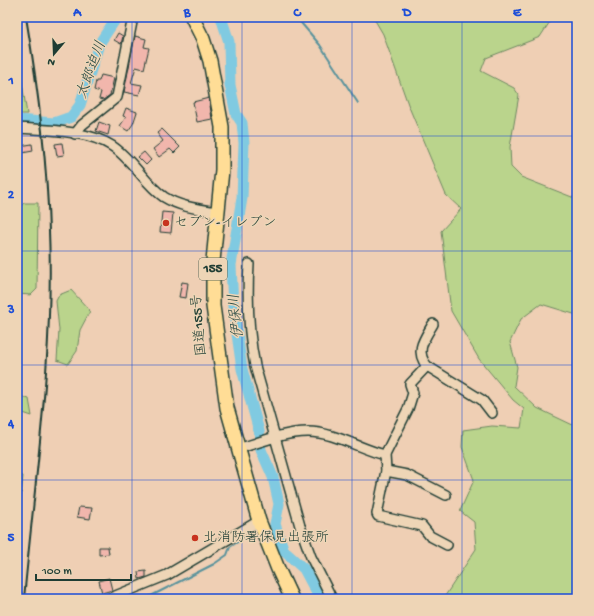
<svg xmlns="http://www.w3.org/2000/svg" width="594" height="616" font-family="'Gochi Hand','Klee One',sans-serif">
<rect width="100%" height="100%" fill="#efcfb4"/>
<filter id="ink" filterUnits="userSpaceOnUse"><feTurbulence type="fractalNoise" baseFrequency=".025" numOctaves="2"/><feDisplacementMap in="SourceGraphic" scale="8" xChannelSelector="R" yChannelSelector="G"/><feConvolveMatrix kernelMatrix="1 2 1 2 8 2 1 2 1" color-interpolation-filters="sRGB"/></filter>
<g filter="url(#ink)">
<g fill="#bad48c" stroke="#6c8860">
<path d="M373,17H553L540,37L486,58L481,71L514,88L519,95L510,147L511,167L521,177L577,199V315L541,304L521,319L510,342L517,367L514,386L537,408L577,427V599H443L476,549L474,522L460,511L474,480L462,447L463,430L492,426L521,428L524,409L513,400L479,359L451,311L441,231L461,209L446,195L409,107L383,34Z"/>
<path d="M17,51L27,114H17Z"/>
<path d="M24,203H38L37,289L31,295L17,294V210Z"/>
<path d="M71,290L90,311L80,330L77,351L68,364L57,360L59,330L56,301L59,295Z"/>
<path d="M17,395L29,399L32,416L17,411Z"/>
<path d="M17,474L23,476L20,506L17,507Z"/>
</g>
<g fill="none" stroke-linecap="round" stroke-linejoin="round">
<g stroke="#59929c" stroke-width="2">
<path d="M296,17L320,45L358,103"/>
<path d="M266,528L275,524"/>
<path d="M145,599L214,564L227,555L230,547L251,533L258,531"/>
</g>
<g stroke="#80cae1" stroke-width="11">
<path d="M221,17L229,42L230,85L236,114L242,123L244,143L242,198L231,265L233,306L242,369L259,431L261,450L273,477L279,504L275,524L284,551L304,569L320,599"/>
<path d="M17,120L54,123L71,117L80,105L99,44L117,17"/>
</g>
</g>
<g fill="#f1b6ac" stroke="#1f3d34">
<path d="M118,33L123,36L121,44L114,40Z"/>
<path d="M135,36L146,39L144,47L149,48L144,69L136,67L131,83L142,85L139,95L124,92Z"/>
<path d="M101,75L114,78L110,95L103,100L99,99L101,92L94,90L96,81H99Z"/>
<path d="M209,98L212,119L197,122L193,102Z"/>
<path d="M126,108L137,112L133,124L128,131L120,126L126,117L123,116Z"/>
<path d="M99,122L110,126L108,135L96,131Z"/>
<path d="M162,129L180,147L174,153L170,149L159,157L153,149L163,141L157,133Z"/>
<path d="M62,143L64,155L57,156L55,144Z"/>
<path d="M32,144L33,151L22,153L20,146Z"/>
<path d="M144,152L151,160L146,165L138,157Z"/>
<path d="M162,212L173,213L171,233L160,232Z"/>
<path d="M182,282L188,283L186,298L179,297Z"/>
<path d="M79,507L92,508L90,519L77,517Z"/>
<path d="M99,547H108L109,554L99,555Z"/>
<path d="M146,571V577L139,579L138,572Z"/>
<path d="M109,578L112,590L102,593L99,581Z"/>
</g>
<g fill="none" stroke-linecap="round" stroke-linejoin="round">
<defs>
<g id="minor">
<path d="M17,128C45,130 88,130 112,146C132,159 145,184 164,197C180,207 199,209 217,212"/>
<path d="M75,134L82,125L117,97L133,17"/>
<path d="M249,264C247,299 248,332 255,366L300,526L311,557L332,599"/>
<path d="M433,324C425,338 414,351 427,366L482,400L492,413"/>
<path d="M427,366L410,384L413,393L408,409L385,455L386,471L377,514L378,516L422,526L430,536L447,545"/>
<path d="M238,449C260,442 285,432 308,432C334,432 360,449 385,455"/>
<path d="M386,471L407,475L446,495"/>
<path d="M108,599L167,575L259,521"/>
</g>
<path id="highway" d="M192,17L203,39L210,61L222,127V170L213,261V306L227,408L259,521L278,569L292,599"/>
</defs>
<use href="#minor" stroke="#1f3d34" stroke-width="12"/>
<use href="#highway" stroke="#1f3d34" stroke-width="16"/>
<use href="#minor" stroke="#eed5b6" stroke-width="9"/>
<use href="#highway" stroke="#ffdd96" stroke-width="13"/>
<path stroke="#1f3d34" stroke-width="2" d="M24,599C35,477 54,354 49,231C47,159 38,88 26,17"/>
</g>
</g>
<path fill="none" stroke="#1d4ed8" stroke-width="1" stroke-opacity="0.55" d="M132,17V599M242,17V599M352,17V599M462,17V599M17,136H577M17,251H577M17,365H577M17,480H577"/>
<g fill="#c8321e" stroke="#eed5b6" stroke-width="1.5">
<circle cx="166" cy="223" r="4"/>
<circle cx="195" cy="538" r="4"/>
</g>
<g text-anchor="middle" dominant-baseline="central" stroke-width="3" stroke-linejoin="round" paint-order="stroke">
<rect fill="#eed5b6" stroke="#5d6b5b" stroke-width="1" x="199" y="258" width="28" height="22" rx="3"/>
<g font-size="13" font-weight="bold" fill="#1f3d34">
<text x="213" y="269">155</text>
</g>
<g font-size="14" fill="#1f3d34" stroke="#eed5b6" text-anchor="start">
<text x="174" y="223">セブン-イレブン</text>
<text x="203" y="538">北消防署保見出張所</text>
</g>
<g font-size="14" fill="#1f3d34" stroke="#eed5b6">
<text transform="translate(200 325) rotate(-95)">国道155号</text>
</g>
<g font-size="15" font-style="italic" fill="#294b45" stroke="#eed5b6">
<text transform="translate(92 70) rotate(-70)">太郎迫川</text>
<text transform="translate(237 316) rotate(-96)">伊保川</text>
</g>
</g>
<rect width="594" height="616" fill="none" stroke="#eed5b6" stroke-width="44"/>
<g transform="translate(54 54) rotate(199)" stroke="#eed5b6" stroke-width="3" paint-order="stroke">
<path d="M0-3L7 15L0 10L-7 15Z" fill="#1f3d34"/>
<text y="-6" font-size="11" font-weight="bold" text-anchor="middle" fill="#1f3d34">N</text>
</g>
<path d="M36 574v6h95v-6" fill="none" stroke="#1f3d34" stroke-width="2"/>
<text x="42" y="574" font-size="12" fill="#1f3d34" stroke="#eed5b6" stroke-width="3" paint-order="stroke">100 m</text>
<rect x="22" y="22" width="550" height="572" fill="none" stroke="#1d4ed8" stroke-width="1.5"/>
<g font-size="13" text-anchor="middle" font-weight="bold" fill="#1d4ed8">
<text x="77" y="16">A</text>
<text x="187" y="16">B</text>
<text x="297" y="16">C</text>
<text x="407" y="16">D</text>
<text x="517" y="16">E</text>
<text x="11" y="84">1</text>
<text x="11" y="198">2</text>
<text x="11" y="313">3</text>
<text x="11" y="427">4</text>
<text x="11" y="541">5</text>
</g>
</svg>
